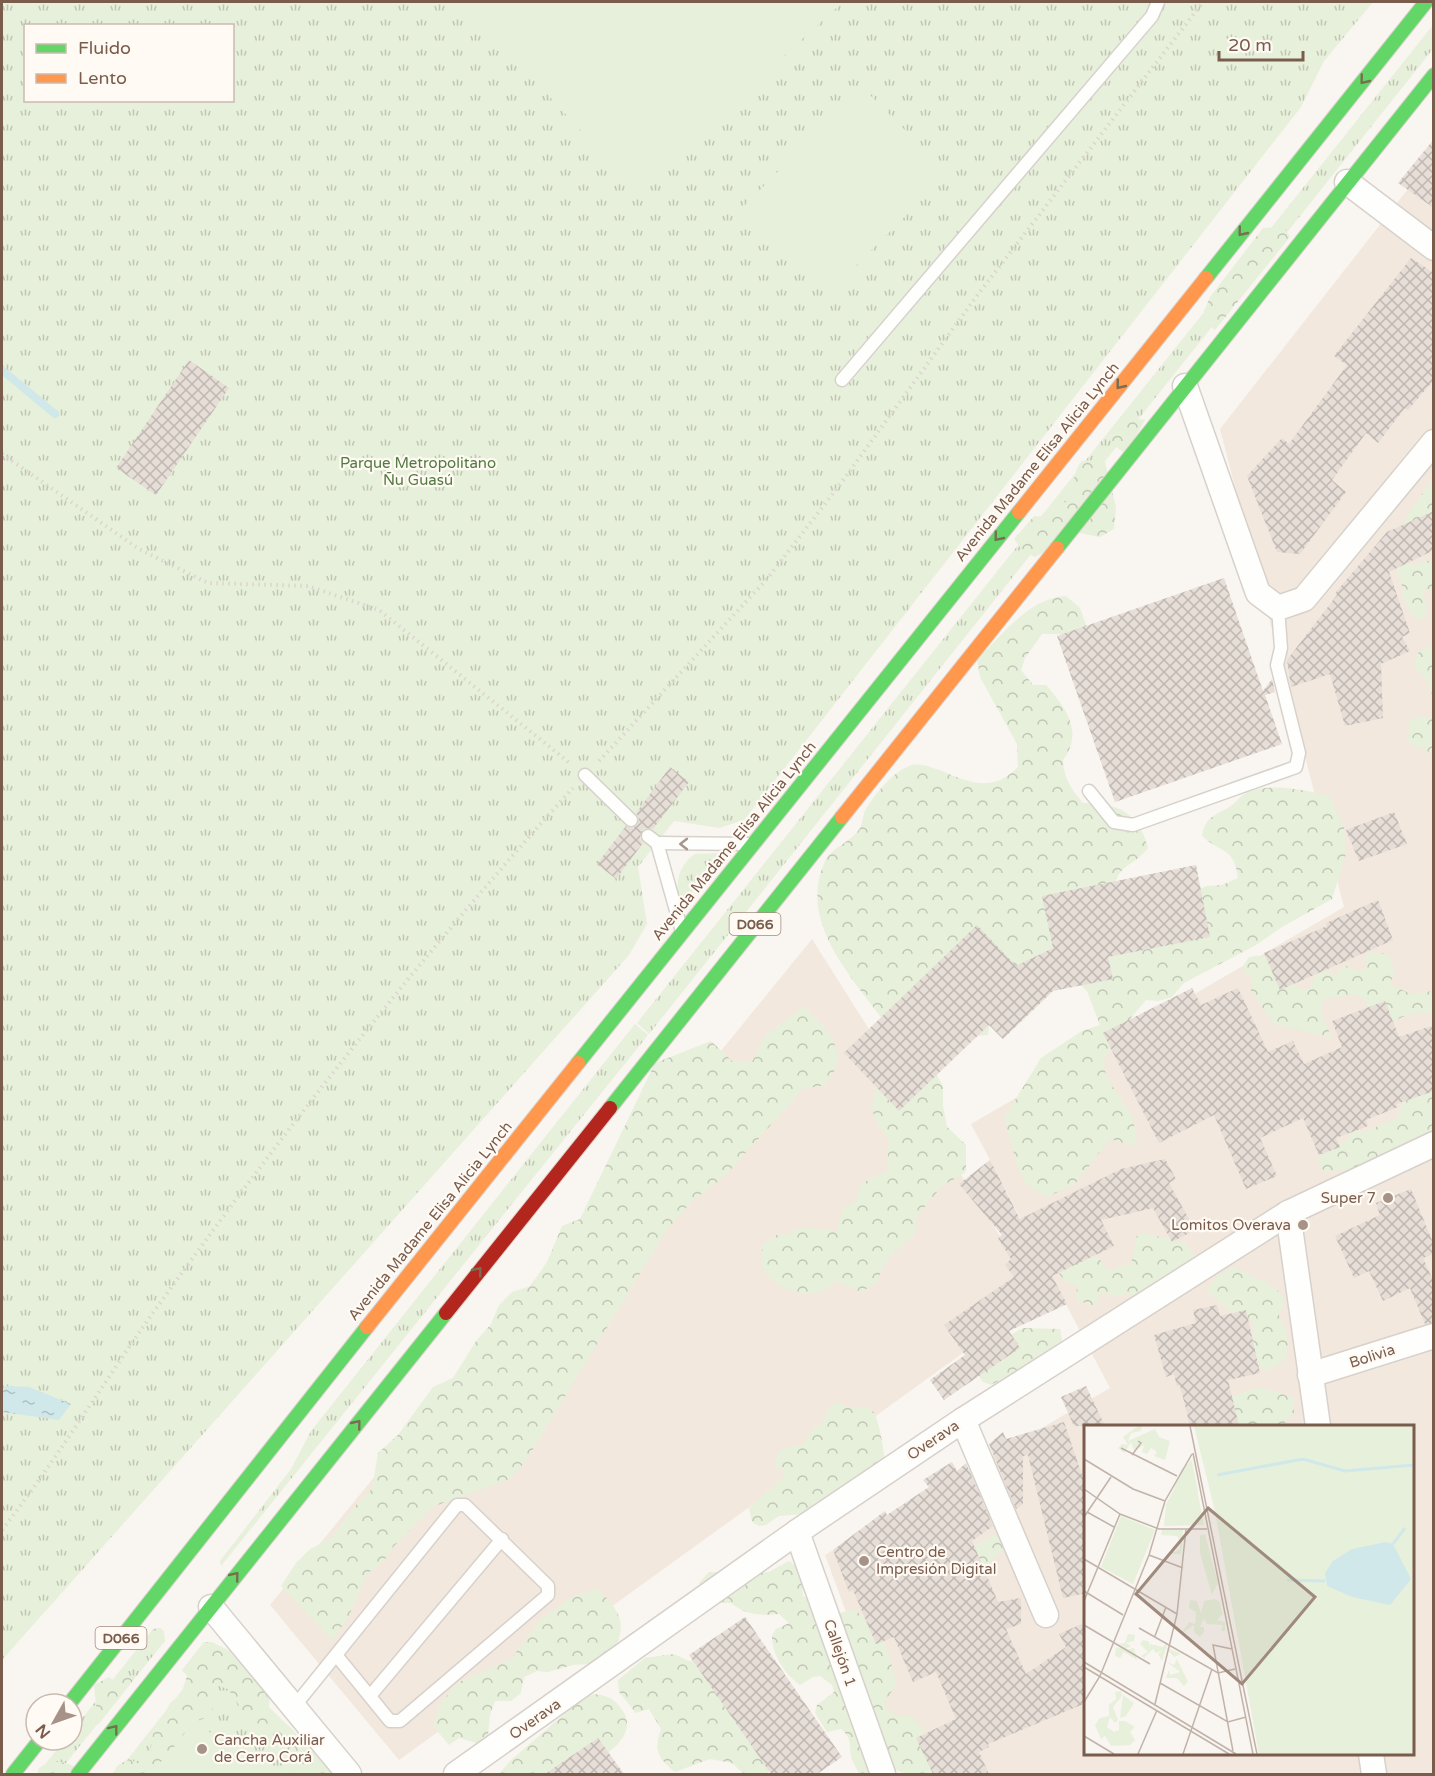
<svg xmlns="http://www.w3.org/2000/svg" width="1435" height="1776" font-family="'Varela Round',sans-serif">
<defs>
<pattern id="grass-tufts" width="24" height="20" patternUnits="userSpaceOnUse" patternTransform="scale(1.5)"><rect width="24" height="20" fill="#e7f0db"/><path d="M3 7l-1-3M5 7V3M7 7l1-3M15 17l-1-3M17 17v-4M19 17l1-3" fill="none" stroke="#c0c6b4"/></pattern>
<pattern id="forest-crowns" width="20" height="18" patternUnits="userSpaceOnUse" patternTransform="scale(1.5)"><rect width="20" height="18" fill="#e7f0db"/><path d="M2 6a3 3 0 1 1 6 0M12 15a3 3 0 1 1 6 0" fill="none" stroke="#c0c6b4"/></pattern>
<pattern id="water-ripples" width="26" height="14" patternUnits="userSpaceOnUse" patternTransform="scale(1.5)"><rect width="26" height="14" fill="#d0e8ea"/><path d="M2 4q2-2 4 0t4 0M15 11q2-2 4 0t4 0" fill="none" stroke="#aebfc0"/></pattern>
<pattern id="building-cross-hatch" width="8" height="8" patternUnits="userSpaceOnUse" patternTransform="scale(1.5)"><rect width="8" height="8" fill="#e6ded7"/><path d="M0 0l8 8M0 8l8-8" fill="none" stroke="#bfb7b1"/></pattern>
</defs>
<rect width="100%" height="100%" fill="#f9f5f0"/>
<g fill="#f2e8de" fill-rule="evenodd">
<path d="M1433,157V1774H906L825,1555L1110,1388L971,1124L1344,907L1220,429ZM1086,1426H1412V1754H1086Z"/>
<path d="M812,939L1039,1298L399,1760L270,1605Z"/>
</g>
<g fill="url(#grass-tufts)" fill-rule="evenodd">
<path d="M2,2H1373L1324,61L1301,107L744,820L719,828L674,821L638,867L647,924L629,955L2,1660ZM26,26H232V100H26Z"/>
<path d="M1433,25V49L649,1034L637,1023Z"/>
<path d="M721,853L722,855L682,905C673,888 678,865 695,854Z"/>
<path d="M635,1024L648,1035L221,1566L220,1561L291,1469L311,1431Z"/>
<path d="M160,1628L164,1631L165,1641L57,1774H37L65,1740H72V1731L153,1629Z"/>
<path d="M198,1670L220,1671L307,1774H116Z"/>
</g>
<g fill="url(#forest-crowns)">
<path d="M1279,227L1286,230L1290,237L1215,330L1209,325L1204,311L1210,297L1263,228Z"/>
<path d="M1130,418L1145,420L1126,454L1113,445L1110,439C1115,428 1118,420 1130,418Z"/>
<path d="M1097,460L1105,462L1116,507L1114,529L1100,537L1079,533L1035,557L1023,551L1014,539L1034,516C1049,519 1070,504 1073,487C1074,478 1075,469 1082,461Z"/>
<path d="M1433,478L1434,515L1407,527L1404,521Z"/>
<path d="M1422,561H1429L1433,565V589H1426L1423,596C1428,606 1430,612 1420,620L1413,617L1402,597L1403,589L1397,569L1402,564L1416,565Z"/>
<path d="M1066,596L1080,608L1091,639L1078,642L1061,634H1042L1025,658L1021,670L1033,685H1046C1066,708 1084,732 1063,760C1064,779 1071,789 1083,803C1119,803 1139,813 1148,848C1132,868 1121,861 1113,889L1189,895L1206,886L1222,885L1238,878C1234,847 1222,854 1202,836C1205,818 1213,816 1228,808C1235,804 1239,797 1246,793C1271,782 1304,790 1329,796L1344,827L1346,854L1332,899L1282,927L1256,945L1184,983L1172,997L1158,1001L1146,1000L1112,1040L1104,1062L1106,1076L1133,1118L1137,1147L1110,1139L1075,1184L1047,1197L1027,1185L1019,1171L1004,1118L1041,1058L1082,1031L1100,1025L1087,991L1059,964L991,1016L988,1035L976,1036L883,1020C849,974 798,921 825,861C832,847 854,841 861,826C863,820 863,814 866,809C876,793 894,770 912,765C920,763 931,767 939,770C970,782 991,794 1018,767L1017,744L980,677L977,659C1002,635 1029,598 1066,596Z"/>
<path d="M1433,643V697L1425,677L1414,667L1418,653Z"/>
<path d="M1433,712V757L1426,750L1412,746L1408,739L1410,720L1417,717H1431Z"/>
<path d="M1367,952L1389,954L1395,973L1389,984L1411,994L1433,991V1015C1415,1006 1396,1023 1377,1026L1364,998L1352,994L1322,1000C1319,1015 1326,1024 1332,1038L1274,1024L1251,991V975L1244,972L1243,966L1249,957C1282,949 1279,981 1304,990L1311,988L1313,979L1320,971H1328L1334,976L1344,965L1360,972L1365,967Z"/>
<path d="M803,1007C819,1020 845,1045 836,1068C833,1074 828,1080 825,1085L803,1089L724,1177L693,1200L666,1231L525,1462L510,1479L432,1507L393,1547L384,1561L367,1574L348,1618L332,1640L281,1586L296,1563L309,1550L332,1537L357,1504L372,1489L378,1453L398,1435L433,1387L453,1378L476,1341L491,1324L499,1305L512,1292L531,1286L548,1260L562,1226L580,1219L655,1063L711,1041L733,1062H752L765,1036Z"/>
<path d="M936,1073L943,1087V1106L947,1127L966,1145V1172L942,1186L917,1216L916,1234C896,1251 884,1257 877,1283L861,1292L836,1281C832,1284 826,1291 821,1292C802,1298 776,1288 765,1272C759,1264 762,1253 763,1244L778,1234L786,1235L801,1227L837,1231L842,1210L857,1200C857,1181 871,1178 887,1172L889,1140C868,1115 867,1099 885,1074Z"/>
<path d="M1433,1082V1132L1405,1149L1389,1151L1363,1169L1325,1171L1319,1166L1318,1157C1330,1145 1346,1147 1354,1131L1362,1133L1399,1117C1400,1097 1417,1091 1433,1082Z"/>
<path d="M1141,1233C1147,1233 1150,1235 1155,1236C1179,1241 1188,1238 1197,1264L1136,1303L1128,1292L1122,1296L1101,1293L1096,1306L1076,1300L1077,1286L1064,1280L1055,1268L1073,1259L1079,1263L1091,1257H1098L1106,1268L1113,1271L1118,1265H1131L1136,1237Z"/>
<path d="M1235,1267C1251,1278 1270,1281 1283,1296V1307L1278,1313C1289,1336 1297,1360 1266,1371L1260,1366L1259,1369L1248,1349L1254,1339L1252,1316L1249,1323L1232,1313L1206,1290L1219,1274Z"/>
<path d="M1023,1328L1060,1329L1063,1346L991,1385L983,1382L979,1376C991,1359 1003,1336 1023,1328Z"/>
<path d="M1261,1387L1294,1398V1413L1282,1426H1212L1205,1419L1231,1397Z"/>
<path d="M841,1403L848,1408L867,1407L875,1413C881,1433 885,1452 885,1472L801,1514L779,1516L766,1525L759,1526L752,1522L749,1508L784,1477L783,1470L776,1468C775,1442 788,1451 804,1443L813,1429L821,1424L831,1405Z"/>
<path d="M998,1533L1003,1549L988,1564L971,1572L969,1548Z"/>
<path d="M789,1561L800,1569L803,1596L833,1615L854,1609L864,1618L872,1637L885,1642L897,1684L885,1701V1708L897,1716H912L925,1733L927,1760L934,1774C920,1774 902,1776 892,1767L885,1774H859C857,1768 852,1762 851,1756C849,1743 852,1738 841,1729L827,1732L815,1713L817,1705L834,1692L832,1685L820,1676L813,1677L800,1685C785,1675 771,1653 772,1635L776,1629L789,1623L779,1614C759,1616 746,1615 731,1603H717L699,1591V1583L709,1572H769Z"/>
<path d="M597,1589C627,1615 628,1632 604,1663L573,1665L548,1672L537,1671L524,1677L521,1693L511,1701H495L490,1715L487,1746L459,1738L449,1745L433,1726L440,1704L457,1683L511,1659L540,1620L573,1596Z"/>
<path d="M204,1642H212L236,1654L252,1678L266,1680L270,1693L269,1707L338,1774H296L283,1763L274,1736L245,1714L228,1689L215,1685L209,1690L213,1711L210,1717L196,1721V1728L174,1767L164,1757L157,1768L160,1774H113L117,1766L129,1759L139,1764L150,1754L154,1727L164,1716L170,1703L181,1695L187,1676L182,1670Z"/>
<path d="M674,1654L689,1661L695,1660L770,1766L768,1774H744L732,1763L710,1759L675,1772C659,1759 653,1751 661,1729L649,1709L636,1713L619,1692L618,1680L645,1658Z"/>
<path d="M128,1676L135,1678L98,1725L94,1685L109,1677L115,1682Z"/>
<path d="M595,1694C610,1696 616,1700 624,1713C641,1743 582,1771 559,1774C540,1776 518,1774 499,1774L510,1761L583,1698Z"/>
<path d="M51,1761L66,1763L95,1774H37L39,1768Z"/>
</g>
<g fill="#e7f0db">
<path d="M463,2H843L636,191Z"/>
<path d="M862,87L948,173L828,294L742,208Z"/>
<path d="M194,1721L199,1724L264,1774H153Z"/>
</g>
<path fill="url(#water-ripples)" d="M8,1386L29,1387L71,1404L59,1420L2,1412V1388Z"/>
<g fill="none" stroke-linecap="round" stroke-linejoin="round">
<path stroke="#d0e8ea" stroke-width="8" d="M2,370L55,414"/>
</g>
<g fill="url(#building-cross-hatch)">
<path d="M1434,139V208L1398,183Z"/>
<path d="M1411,258L1434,273V380L1408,410L1405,408L1378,443L1366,433L1332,480L1346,492L1300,554L1277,552L1247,476L1282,438L1289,444L1347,365L1334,356Z"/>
<path d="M189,360L229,388L156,495L116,468Z"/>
<path d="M1434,511V550L1389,572L1410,633L1402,637L1410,651L1381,664L1383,718L1345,726L1330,674L1291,687L1287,660L1337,595L1336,592L1387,532Z"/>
<path d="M1224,578L1263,691L1272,679L1275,692L1265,695L1282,744L1115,802L1057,636Z"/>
<path d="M670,767L689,782L653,829L645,828L641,831L640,839L643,843L616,879L597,864L626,826L633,828L637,825L639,818L636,813Z"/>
<path d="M1394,812L1407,844L1359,861L1346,830Z"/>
<path d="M1196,865L1210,937L1108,957L1113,979L1053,991L1003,1039L989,1025L899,1111L844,1053L977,925L1016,966L1053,948L1042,896Z"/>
<path d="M1378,900L1393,940L1280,990L1264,953L1327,926L1326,923Z"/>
<path d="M1192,988L1201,1005L1238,988L1268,1052L1293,1041L1304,1064L1342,1047L1332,1021L1385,1001L1399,1037L1434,1025V1091L1396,1104L1398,1107L1366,1120L1368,1126L1336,1138L1340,1147L1319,1155L1303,1118L1260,1138L1277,1176L1246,1189L1214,1115L1159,1143L1103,1033Z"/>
<path d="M1165,1159L1176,1179L1169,1183L1195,1230L1172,1242L1153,1208L1101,1220L1114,1246L1052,1276L1067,1304L1009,1331L1020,1348L944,1400L930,1380L965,1355L944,1325L1014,1277L1005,1265L1011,1259L998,1238L1002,1235L959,1184L990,1160L1020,1219L1121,1169Z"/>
<path d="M1411,1189L1434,1245V1254L1423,1258L1434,1283V1322L1425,1324L1410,1288L1383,1301L1369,1271L1354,1278L1335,1236L1380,1215L1376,1203Z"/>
<path d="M1217,1305L1220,1316L1246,1310L1260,1373L1228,1380L1239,1426H1190L1180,1385L1177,1386L1174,1374L1166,1377L1154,1335L1196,1323L1193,1310Z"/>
<path d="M1086,1386L1105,1426H1074L1061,1397Z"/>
<path d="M1064,1422L1086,1487V1593L1063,1598L1028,1455L1023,1456V1504L1016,1509L989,1444L1003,1432L1006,1439Z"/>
<path d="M952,1462L957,1471L966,1463L993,1526L972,1541L998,1602L1021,1598V1624L1006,1629L1026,1674L1066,1647L1059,1634L1086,1622V1703L988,1744L989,1747L979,1752L989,1774H933L916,1738L956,1719L936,1672L913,1682L894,1637L876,1644L853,1590L849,1592L833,1550L885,1511L887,1515L929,1487L923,1480Z"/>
<path d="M745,1617L842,1757L817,1774H771L689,1655Z"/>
<path d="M598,1738L624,1774H545Z"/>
</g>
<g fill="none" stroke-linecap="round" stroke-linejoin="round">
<defs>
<g id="lane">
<path d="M842,380L1152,16L1158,2"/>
<path d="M585,775L631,820"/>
<path d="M1089,791L1114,822L1133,825L1296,767L1299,753L1277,665L1281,648L1278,608"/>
<path d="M648,836L657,843L681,928"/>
<path d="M657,843L749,844"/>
<path d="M370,1696L502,1539"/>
<path d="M293,1708L457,1505H465L548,1586V1595L400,1721H390L336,1655"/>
</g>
<g id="street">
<path d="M1347,182L1434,248"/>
<path d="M1185,386L1258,593L1278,608L1304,599L1434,442"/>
<path d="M1288,1213L1318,1426"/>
<path d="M1310,1375L1434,1336"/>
<path d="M963,1420L1046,1615"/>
<path d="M797,1532L883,1774"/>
<path d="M211,1607L349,1774"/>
<path d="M1371,1754L1374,1774"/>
<path d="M456,1774L797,1532L963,1420L1288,1213L1434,1144"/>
</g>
<g id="fast">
<path d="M1206,278L1426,2"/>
<path d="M1057,548L1434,75"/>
<path d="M578,1063L1019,512"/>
<path d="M610,1108L842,817"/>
<path d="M69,1704L367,1327"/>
<path d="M13,1774L40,1740"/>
<path d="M78,1774L446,1313"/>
</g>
<g id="slow">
<path d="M1019,512L1206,278"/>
<path d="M842,817L1057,548"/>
<path d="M367,1327L578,1063"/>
</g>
<path id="jam" d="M446,1313L610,1108"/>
</defs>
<use href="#lane" stroke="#d7d1cb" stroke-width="15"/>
<use href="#street" stroke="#d7d1cb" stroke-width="27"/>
<use href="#fast" stroke="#dad1cc" stroke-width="16"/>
<use href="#slow" stroke="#dad1cc" stroke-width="16"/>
<use href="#jam" stroke="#dad1cc" stroke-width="16"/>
<g stroke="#dcd5d0" stroke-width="4" stroke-dasharray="1.5 4.5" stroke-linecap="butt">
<path d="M2,454L139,549L208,583L308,586L379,610L571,764"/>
<path d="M599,761L767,579L841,483L976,297L1203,2"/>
<path d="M2,1530C57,1459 103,1383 155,1310C286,1128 423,953 573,788"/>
</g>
<use href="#lane" stroke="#fefefd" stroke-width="12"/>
<use href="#street" stroke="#fefefd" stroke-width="24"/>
<use href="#fast" stroke="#63d668" stroke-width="14"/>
<use href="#slow" stroke="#ff974d" stroke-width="14"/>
<use href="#jam" stroke="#b3261e" stroke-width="14"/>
</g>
<defs><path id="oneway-chevron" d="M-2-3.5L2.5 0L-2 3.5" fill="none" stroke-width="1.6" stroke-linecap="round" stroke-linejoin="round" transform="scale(1.5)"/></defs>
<g stroke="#776e51">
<use href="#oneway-chevron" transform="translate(1364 80) rotate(129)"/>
<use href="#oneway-chevron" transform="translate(1242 232) rotate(129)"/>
<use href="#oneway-chevron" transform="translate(1120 385) rotate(129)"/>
<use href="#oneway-chevron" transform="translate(998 537) rotate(129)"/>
<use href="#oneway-chevron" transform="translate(478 1271) rotate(-51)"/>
<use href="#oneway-chevron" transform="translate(357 1424) rotate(-51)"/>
<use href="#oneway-chevron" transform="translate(235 1576) rotate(-51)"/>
<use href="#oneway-chevron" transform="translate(114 1729) rotate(-52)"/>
</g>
<use stroke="#a8958b" href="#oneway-chevron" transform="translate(684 844) rotate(-180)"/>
<g fill="#a69286" stroke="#fffaf3" stroke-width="2">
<circle cx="1388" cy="1198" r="6"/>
<circle cx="1303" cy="1225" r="6"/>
<circle cx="864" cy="1561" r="6"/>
<circle cx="202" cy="1749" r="6"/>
</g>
<g text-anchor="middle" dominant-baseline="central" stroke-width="4.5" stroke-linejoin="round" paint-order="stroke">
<g fill="#fffaf3" stroke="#a28b7f" stroke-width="1.5">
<rect x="729.5" y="913" width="51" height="22" rx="4.5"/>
<rect x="95.5" y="1627" width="51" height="22" rx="4.5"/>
</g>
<g font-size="14" font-weight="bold" fill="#7a5c4d">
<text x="755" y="924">D066</text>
<text x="121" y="1638">D066</text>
</g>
<g font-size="15" fill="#7a5c4d" stroke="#fffaf3">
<text transform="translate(1037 462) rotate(-51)">Avenida Madame Elisa Alicia Lynch</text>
<text transform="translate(734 841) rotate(-51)">Avenida Madame Elisa Alicia Lynch</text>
<text transform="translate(430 1221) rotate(-51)">Avenida Madame Elisa Alicia Lynch</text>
<text transform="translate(1372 1356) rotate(-18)">Bolivia</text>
<text transform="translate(933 1440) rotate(-34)">Overava</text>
<text transform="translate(840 1653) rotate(71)">Callejón 1</text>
<text transform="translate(535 1719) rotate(-35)">Overava</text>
</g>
<g font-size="15" fill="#537a41" stroke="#fffaf3">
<text x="418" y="463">Parque Metropolitano<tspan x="418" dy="17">Ñu Guasú</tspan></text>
</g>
<g font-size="15" fill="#7a5c4d" stroke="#fffaf3" text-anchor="end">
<text x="1376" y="1198">Super 7</text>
<text x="1291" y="1225">Lomitos Overava</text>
<text x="876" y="1552" text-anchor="start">Centro de<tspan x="876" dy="17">Impresión Digital</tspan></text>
<text x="214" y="1740" text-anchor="start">Cancha Auxiliar<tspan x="214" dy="17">de Cerro Corá</tspan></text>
</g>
</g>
<g transform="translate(1084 1425)">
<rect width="330" height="330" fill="#f9f5f0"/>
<path d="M110,1H330V329H175L130,82ZM107,34L120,100L80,101L82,79Z" fill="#e7f0db"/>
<path d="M54,1H58L57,6L47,8L44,16L71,4L75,12L86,16L81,35L70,31L73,27L67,23L63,29L58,27L60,20L50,26L47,17L40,28L34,23L38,19L44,20L39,12ZM108,36L114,67L102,72L109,67L107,59L98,62L94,58L88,66L98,43ZM308,94L319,98L330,127V211L277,195L285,189L286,179L305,182L328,157L323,137L303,110V99ZM78,105H99L97,129H86L96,124V116L93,111L77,110ZM121,109L134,158L128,170L116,128V110ZM131,174L136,177L139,189L133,195L141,197V206H137L139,200L123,199L120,194L116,202H120V207L116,212L110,207V200L97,209L105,197L111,199L112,187L105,183L106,175L113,176L117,188L120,176ZM44,209L51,210L50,216L42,218L47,221L40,225L50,223L53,235L40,227L36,233L31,231L32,223L40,222L35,219L41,218ZM59,215L65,217L66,223V219L79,222L82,218L83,223L97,229L90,232L82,223L78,236L74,229L79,225L72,228L69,224L60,233L57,231L64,227L56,219ZM93,234L104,257L100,261L93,253H82L85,245L86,250L96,247L83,237L90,240ZM37,266L38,271L29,282L34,295L31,298L26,292L23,302L30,307L35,305V296H41L51,302L46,307L51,315L46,320L27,321L21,311L17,314L11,300L16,293L25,291V280L32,274L31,267ZM39,270L50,278L42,291L36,293Z" fill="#e7f0db"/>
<path d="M111,69L118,97L102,101L96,72ZM37,91L71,105L49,159L17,142ZM246,198L247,235L221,236L220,199ZM213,200L214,236L189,237L187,201ZM248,248L249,285L224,286L223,249ZM215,249L217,286L191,287L189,250ZM250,290L251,326L226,327L225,291ZM217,291L219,328L193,329L191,292Z" fill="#e7f0db"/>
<path d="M302,117L309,119L327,154L306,180L268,172L243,161L241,148L249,136L268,124Z" fill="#d0e8ea"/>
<path fill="none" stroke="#d0e8ea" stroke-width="3" d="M133,50L219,34L261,46L330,40M309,119L321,103M203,155L241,156"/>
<path fill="none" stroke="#c2b3aa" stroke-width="1.5" d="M106,1L173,329M37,23L93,51M109,28L169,329M48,30L57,18L54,16M0,34L49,64L81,76M0,64L36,89L75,104H123M3,87L30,102M0,92L27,52M65,130L99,143M0,134L93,189M0,166L39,190M0,176L36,89M0,200L66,239M55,203L134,248L151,244M71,211L82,182M148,224L129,220L149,326M0,237L152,329M0,242L145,329M76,258L144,297L162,292M0,277L16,251L65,130L81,76L108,29M71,279L93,189L102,104M0,311L30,329M54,329L73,285M99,329L128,244"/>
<path fill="#9f8a7d" fill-opacity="0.15" stroke="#9f8a7d" stroke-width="3" d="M124,83L231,172L158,259L52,169Z"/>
<rect width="330" height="330" fill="none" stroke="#7a5c4d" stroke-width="3"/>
</g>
<rect width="1435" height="1776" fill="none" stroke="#7a5c4d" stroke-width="6"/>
<rect x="24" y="24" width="210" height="78" fill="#fffaf3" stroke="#cabbb1" stroke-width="1.5"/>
<rect x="36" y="44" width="30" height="9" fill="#63d668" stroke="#cabbb1" stroke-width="1.5"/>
<text x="78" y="54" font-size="18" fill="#7a5c4d">Fluido</text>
<rect x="36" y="74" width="30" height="9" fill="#ff974d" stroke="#cabbb1" stroke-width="1.5"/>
<text x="78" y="84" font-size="18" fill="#7a5c4d">Lento</text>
<g transform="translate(54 1722) rotate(230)"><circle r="28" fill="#fffaf3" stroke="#cabbb1" stroke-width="1.5"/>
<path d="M0-4.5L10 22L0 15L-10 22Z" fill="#a69286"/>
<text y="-9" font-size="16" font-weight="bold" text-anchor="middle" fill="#7a5c4d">N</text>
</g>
<path d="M1219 51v9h84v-9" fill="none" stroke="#7a5c4d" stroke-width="3"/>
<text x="1228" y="51" font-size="18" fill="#7a5c4d" stroke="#fffaf3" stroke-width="4.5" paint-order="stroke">20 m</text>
</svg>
